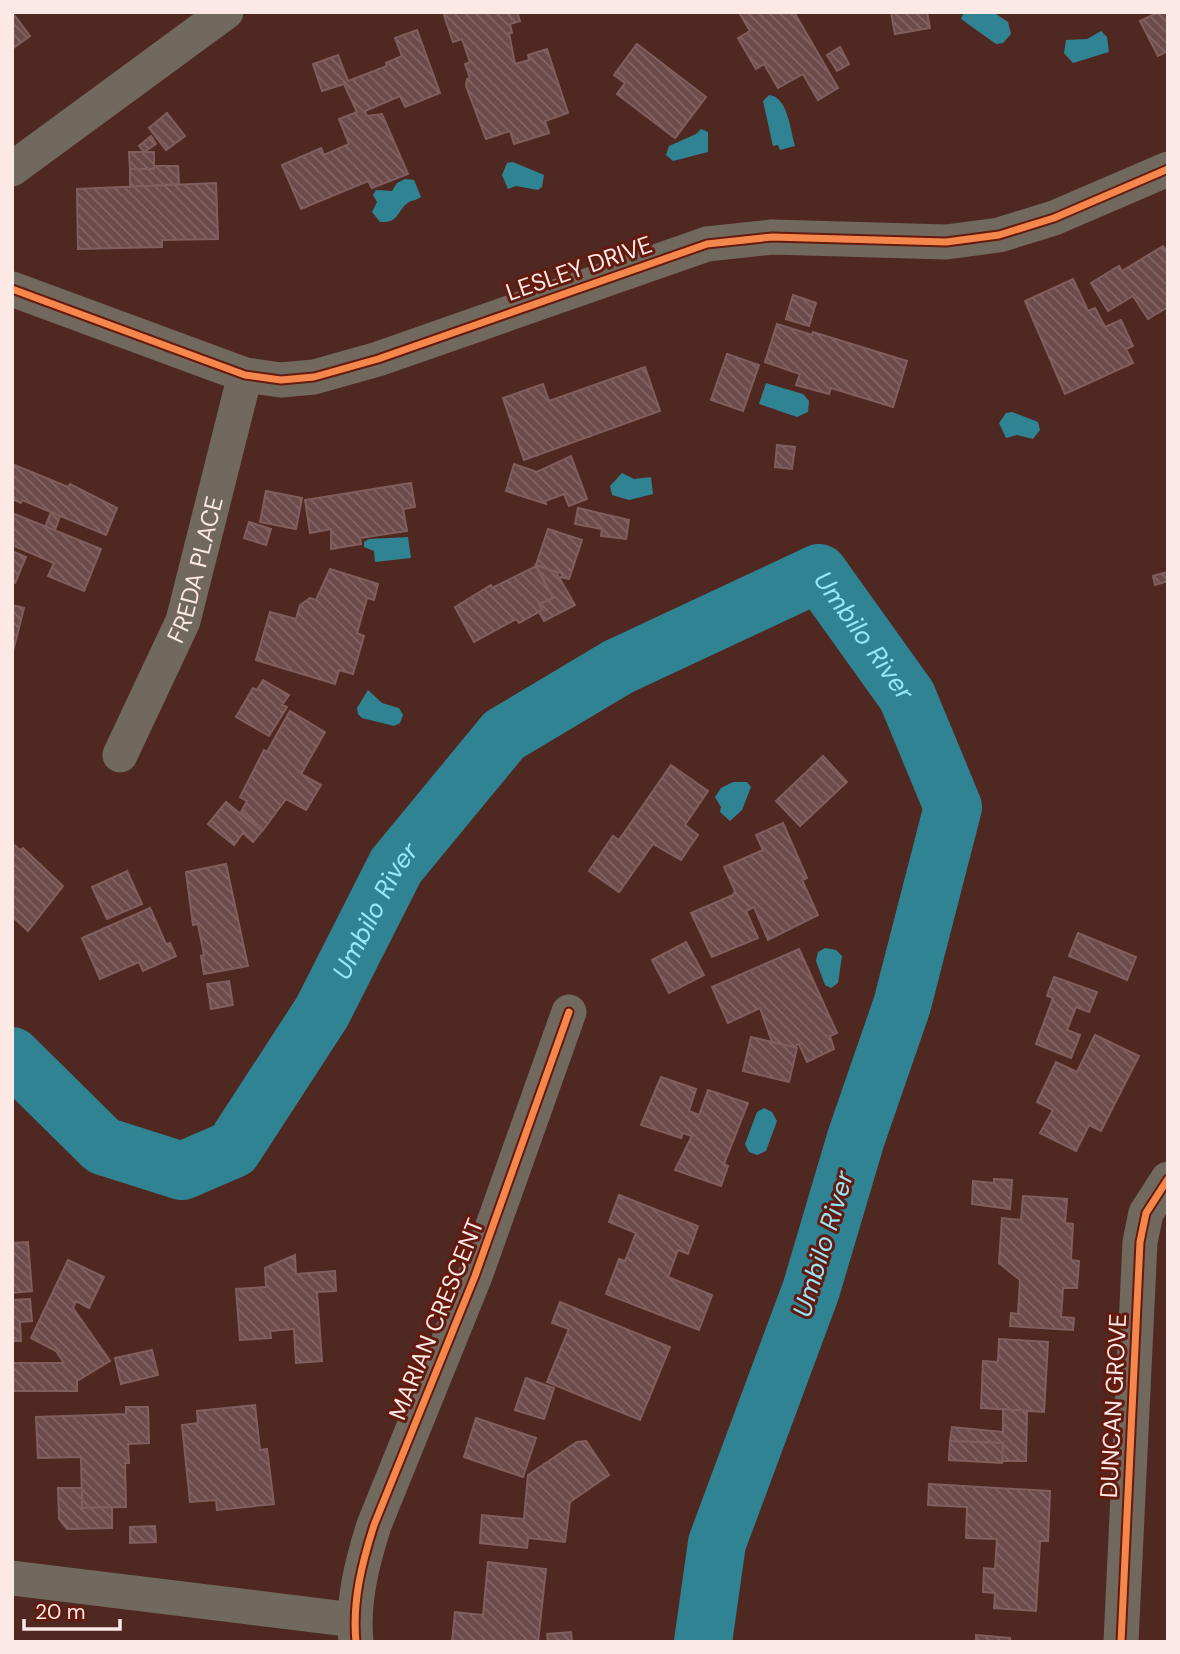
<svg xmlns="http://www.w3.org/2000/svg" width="1180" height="1654" font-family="'DM Sans',sans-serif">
<defs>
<pattern id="building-back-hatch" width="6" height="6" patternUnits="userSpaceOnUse" patternTransform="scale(1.75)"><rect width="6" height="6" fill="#6d4b4b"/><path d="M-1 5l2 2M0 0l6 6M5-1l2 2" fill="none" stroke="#836565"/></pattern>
</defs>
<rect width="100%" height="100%" fill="#502822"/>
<g fill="#2f8393">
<path d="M964,12H993L1008,22L1011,34L1003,43L996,44L961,19Z"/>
<path d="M1101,31L1107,37L1109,52L1073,63L1064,53L1066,40L1087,39Z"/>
<path d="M769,95C788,97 790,129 795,146L780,150L778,145L773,146L763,101Z"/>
<path d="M701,129L708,132V152L673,161L666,155L669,146L696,134Z"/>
<path d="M513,162L544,175L542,187L538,190L516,186L508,189L502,175L507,163Z"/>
<path d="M405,179L414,180L421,197C417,200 413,200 409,202C396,211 400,223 380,222L372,212L377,202L373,195L376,190L392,191L397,183Z"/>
<path d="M766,383L803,394L809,401L808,412L797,417L759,404Z"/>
<path d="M1012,412L1038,422L1040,430L1033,439L1017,435L1006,438L999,423L1006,413Z"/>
<path d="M622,473L634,479L651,477L653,494L629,500L612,495L610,486Z"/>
<path d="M408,537L411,558L375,562L374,551L364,547V542L369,539Z"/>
<path d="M368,690L382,703L399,708L403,715L400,723L394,726L362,718L358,714L357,708Z"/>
<path d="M733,782H747L751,787L742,810L730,821L720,812L721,807L715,797L721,788Z"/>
<path d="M825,948L836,950L842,956L838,983L831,988L825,985L816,961L818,952Z"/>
<path d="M764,1108L772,1112L777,1121L766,1151L757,1155L749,1152L745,1144L757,1112Z"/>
</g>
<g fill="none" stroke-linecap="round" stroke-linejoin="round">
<path stroke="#2f8393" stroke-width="58" id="s1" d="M12,1056L103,1146L182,1171L233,1149L322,1012L396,866L504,735L618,667L819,573L907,696L953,807L902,1005L856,1138L811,1290L717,1543L703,1642"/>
</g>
<g fill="url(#building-back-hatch)" stroke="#815e5e" stroke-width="2">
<path d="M12,12L30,36L12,49Z"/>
<path d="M443,12H517L520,21L510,24L512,33H509L515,64L529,60L528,55L547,49L568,113L545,121L549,133L514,144L510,131L486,139L466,86L467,79L470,78L465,64L470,62L462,39L453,42Z"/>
<path d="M743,12H794L838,88L818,100L803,74L778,88L764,64L756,69L738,38L750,31L740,14Z"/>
<path d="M891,12H927L930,28L895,34Z"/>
<path d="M1159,12H1168V51L1158,56L1140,21Z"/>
<path d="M417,30L440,93L405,107L400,96L365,111L367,116L382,114L408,174L372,188L368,181L301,209L282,165L321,148L324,155L349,144L339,119L357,112L344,84L322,91L313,64L338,55L348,81L387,66L386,63L402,56L395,38Z"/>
<path d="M637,44L706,97L675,138L617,94L625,83L614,75Z"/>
<path d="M840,47L849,64L837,71L827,55Z"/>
<path d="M167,113L185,136L166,150L149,128Z"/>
<path d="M151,136L156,144L144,152L139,146Z"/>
<path d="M129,152H154V169H130Z"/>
<path d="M154,166H178L179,184L130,187V169H154Z"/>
<path d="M216,183L218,239L162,240V247L78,249L77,189Z"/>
<path d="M1163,246L1168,253V307L1148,319L1133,296L1108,311L1091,283L1119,266L1122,271Z"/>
<path d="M1073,279L1088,311L1095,308L1105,327L1121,320L1133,346L1126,349L1133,363L1065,394L1025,301Z"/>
<path d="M793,295L816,303L809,326L786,319Z"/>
<path d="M777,324L812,335L813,332L907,361L893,407L831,388L829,394L796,385L800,374L765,362Z"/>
<path d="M727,354L759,365L743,411L711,400Z"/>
<path d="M645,367L660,411L524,460L503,398L543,384L549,401Z"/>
<path d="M777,445L795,447L792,469L775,467Z"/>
<path d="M571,456L587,499L569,506L564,494L545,501L546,504L506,491L514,464L537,472Z"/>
<path d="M12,464L68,487L70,484L117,508L106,535L22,500L21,503L12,499Z"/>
<path d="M411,483L415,507L403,509L407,531L360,538L361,544L331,549V529L310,533L305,500Z"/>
<path d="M266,491L302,498L296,529L260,522Z"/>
<path d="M578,508L629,520L626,539L601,536L602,529L575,524Z"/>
<path d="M51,512L60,516L55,530L45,527Z"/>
<path d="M12,513L101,549L84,591L48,576L54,563L12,545Z"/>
<path d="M249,522L271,529L266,545L244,538Z"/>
<path d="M548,529L582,540L569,579L561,577L563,574L536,565Z"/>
<path d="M12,551L26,557L15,583L12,582Z"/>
<path d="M536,565L556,572L575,605L544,621L539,612L542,610L539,604L553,598Z"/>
<path d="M536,566L553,598L539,604L542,610L539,612L519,623L516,619L474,642L455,607L491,585L492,588Z"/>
<path d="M330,569L378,584L374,600L367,598L357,633L364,636L353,674L339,670L335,684L256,660L270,612L296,619L300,605L310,598L316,600Z"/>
<path d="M1167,572L1168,581L1155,585L1153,576Z"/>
<path d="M12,605L24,608L12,655Z"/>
<path d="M263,680L289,695L282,705L287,707L269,736L236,717L253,688L257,690Z"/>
<path d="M290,711L325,732L301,774L321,785L306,810L286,799L263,830L241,812L247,801L240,797L264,750L267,752Z"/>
<path d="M823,756L847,782L800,826L776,801Z"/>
<path d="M671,765L708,791L685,825L698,835L681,860L653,844L619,892L589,871L613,836L619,840Z"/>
<path d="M226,802L262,831L253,842L243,833L234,845L208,824Z"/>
<path d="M783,823L807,878L802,880L818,915L768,940L754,907L746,911L758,938L712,957L691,913L733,895L735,891L724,867L763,850L756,835Z"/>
<path d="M12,843L20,850L23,848L63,886L28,931L12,916Z"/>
<path d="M226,864L248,966L204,974L201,956L204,955L198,924L193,925L186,872Z"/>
<path d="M127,871L142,904L107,919L92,887Z"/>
<path d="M150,908L166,944L170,943L176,956L143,971L139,962L100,979L82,938Z"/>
<path d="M1078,933L1136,957L1127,980L1069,956Z"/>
<path d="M686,942L704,975L669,993L652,960Z"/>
<path d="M799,949L837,1033L830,1036L834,1049L807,1062L799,1044L794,1047L772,1042L760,1008L728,1023L712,987Z"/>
<path d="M1054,977L1097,992L1089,1012L1076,1007L1067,1030L1080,1035L1071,1058L1036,1044L1053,998L1047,996Z"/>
<path d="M229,981L233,1005L211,1009L207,984Z"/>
<path d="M1095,1035L1139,1056L1101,1131L1089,1125L1076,1151L1040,1133L1053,1110L1037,1102L1056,1062L1077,1072Z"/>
<path d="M751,1037L797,1048L789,1082L743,1071Z"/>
<path d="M661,1077L696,1089L689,1111L699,1115L708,1090L748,1103L724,1164L728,1166L721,1186L675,1170L692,1136L683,1133L681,1138L641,1125Z"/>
<path d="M994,1179L1012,1180L1010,1209L972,1204L973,1181L994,1183Z"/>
<path d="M619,1195L698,1226L688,1254L678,1250L668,1277L712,1295L699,1330L606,1294L619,1259L625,1261L636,1233L609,1222Z"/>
<path d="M1023,1196L1067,1199L1065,1223L1073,1224L1071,1260L1079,1261L1077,1288H1063L1061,1317L1074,1318L1073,1330L1010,1326L1011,1313L1018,1314L1020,1280L999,1263L1002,1218L1021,1220Z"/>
<path d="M28,1242L32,1291L12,1293V1243Z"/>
<path d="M295,1255L296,1274L335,1271L336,1291L317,1292L322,1361L296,1363L294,1329L270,1331L271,1338L240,1340L236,1289L266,1287L265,1268Z"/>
<path d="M68,1260L104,1277L89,1308L76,1301L73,1308L110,1361L77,1381V1391H12V1363H64L56,1351L31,1338Z"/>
<path d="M30,1299L32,1321L20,1322L21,1341H12V1300Z"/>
<path d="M560,1302L670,1347L640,1420L547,1382L569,1329L552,1323Z"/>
<path d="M999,1339L1048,1342L1044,1412L981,1408L983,1361L998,1362Z"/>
<path d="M152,1350L158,1375L121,1384L115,1358Z"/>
<path d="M526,1378L554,1388L544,1419L515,1410Z"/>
<path d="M255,1405L260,1450L267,1449L274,1504L217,1510L216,1500L190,1502L182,1425L198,1423L197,1411Z"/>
<path d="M126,1407H148L149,1443L128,1444L129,1463H125L126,1507L82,1508L81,1457L38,1458L36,1417L126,1414Z"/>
<path d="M1003,1409L1027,1411L1026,1461H1002L1003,1443L950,1441L952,1427L1003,1432Z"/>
<path d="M476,1418L536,1438L523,1477L464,1457Z"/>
<path d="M586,1441L609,1475L570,1502L565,1542L528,1538L527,1548L480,1543L482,1515L524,1519L528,1475L577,1442Z"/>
<path d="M950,1441L1003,1443L1002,1463L949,1460Z"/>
<path d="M929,1484L1050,1491L1048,1541H1040L1036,1611L994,1608L995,1593L983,1592L984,1568L995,1569L997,1539L966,1538L967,1507L928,1505Z"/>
<path d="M58,1488H82V1508L112,1507V1528L67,1529L59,1519Z"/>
<path d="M155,1526L156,1542L130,1543V1527Z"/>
<path d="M488,1562L546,1569L538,1642H452L455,1612L483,1615Z"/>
<path d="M571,1632L572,1642H548L547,1634Z"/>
<path d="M976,1635L1010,1638V1642H976Z"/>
</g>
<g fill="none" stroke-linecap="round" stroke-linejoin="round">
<g stroke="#72695e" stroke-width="35">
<path d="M12,169L226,12"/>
<path d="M12,289L245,375L281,380L314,377L378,359L707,244L772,237L946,242L999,235L1054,218L1168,169"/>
<path id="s2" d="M120,755L183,621L245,375"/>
<path d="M12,1578L354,1620"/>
<path d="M356,1642C352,1601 362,1563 374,1525L475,1276L569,1012"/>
<path d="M1121,1642L1140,1242L1146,1213L1168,1179"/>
</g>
<defs>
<g id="cycleway">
<path d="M12,289L245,375L281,380L314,377L378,359L707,244L772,237L946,242L999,235L1054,218L1168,169"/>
<path d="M356,1642C352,1601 362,1563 374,1525L475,1276L569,1012"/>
<path d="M1121,1642L1140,1242L1146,1213L1168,1179"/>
</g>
</defs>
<use href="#cycleway" stroke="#641a0e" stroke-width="11"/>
<use href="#cycleway" stroke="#f5874c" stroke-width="7"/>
</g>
<g text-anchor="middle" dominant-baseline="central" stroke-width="6" stroke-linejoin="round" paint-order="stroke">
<g font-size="24" fill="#fce9e5" stroke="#641a0e">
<text transform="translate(579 268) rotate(-19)">LESLEY DRIVE</text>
<text stroke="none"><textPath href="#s2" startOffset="201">FREDA PLACE</textPath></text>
<text transform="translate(436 1319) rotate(-68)">MARIAN CRESCENT</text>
<text transform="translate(1113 1406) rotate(-87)">DUNCAN GROVE</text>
</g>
<g font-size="26" font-style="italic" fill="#93e8fa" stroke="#641a0e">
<text stroke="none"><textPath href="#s1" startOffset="1195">Umbilo River</textPath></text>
<text stroke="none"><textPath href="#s1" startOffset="544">Umbilo River</textPath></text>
<text transform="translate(823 1244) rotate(-73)">Umbilo River</text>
</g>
</g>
<rect width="1180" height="1654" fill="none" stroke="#fce9e5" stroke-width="28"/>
<path d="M24 1619v10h96v-10" fill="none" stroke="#fce9e5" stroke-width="3.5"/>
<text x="35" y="1619" font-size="21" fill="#fce9e5" stroke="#641a0e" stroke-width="5" paint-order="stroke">20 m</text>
</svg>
